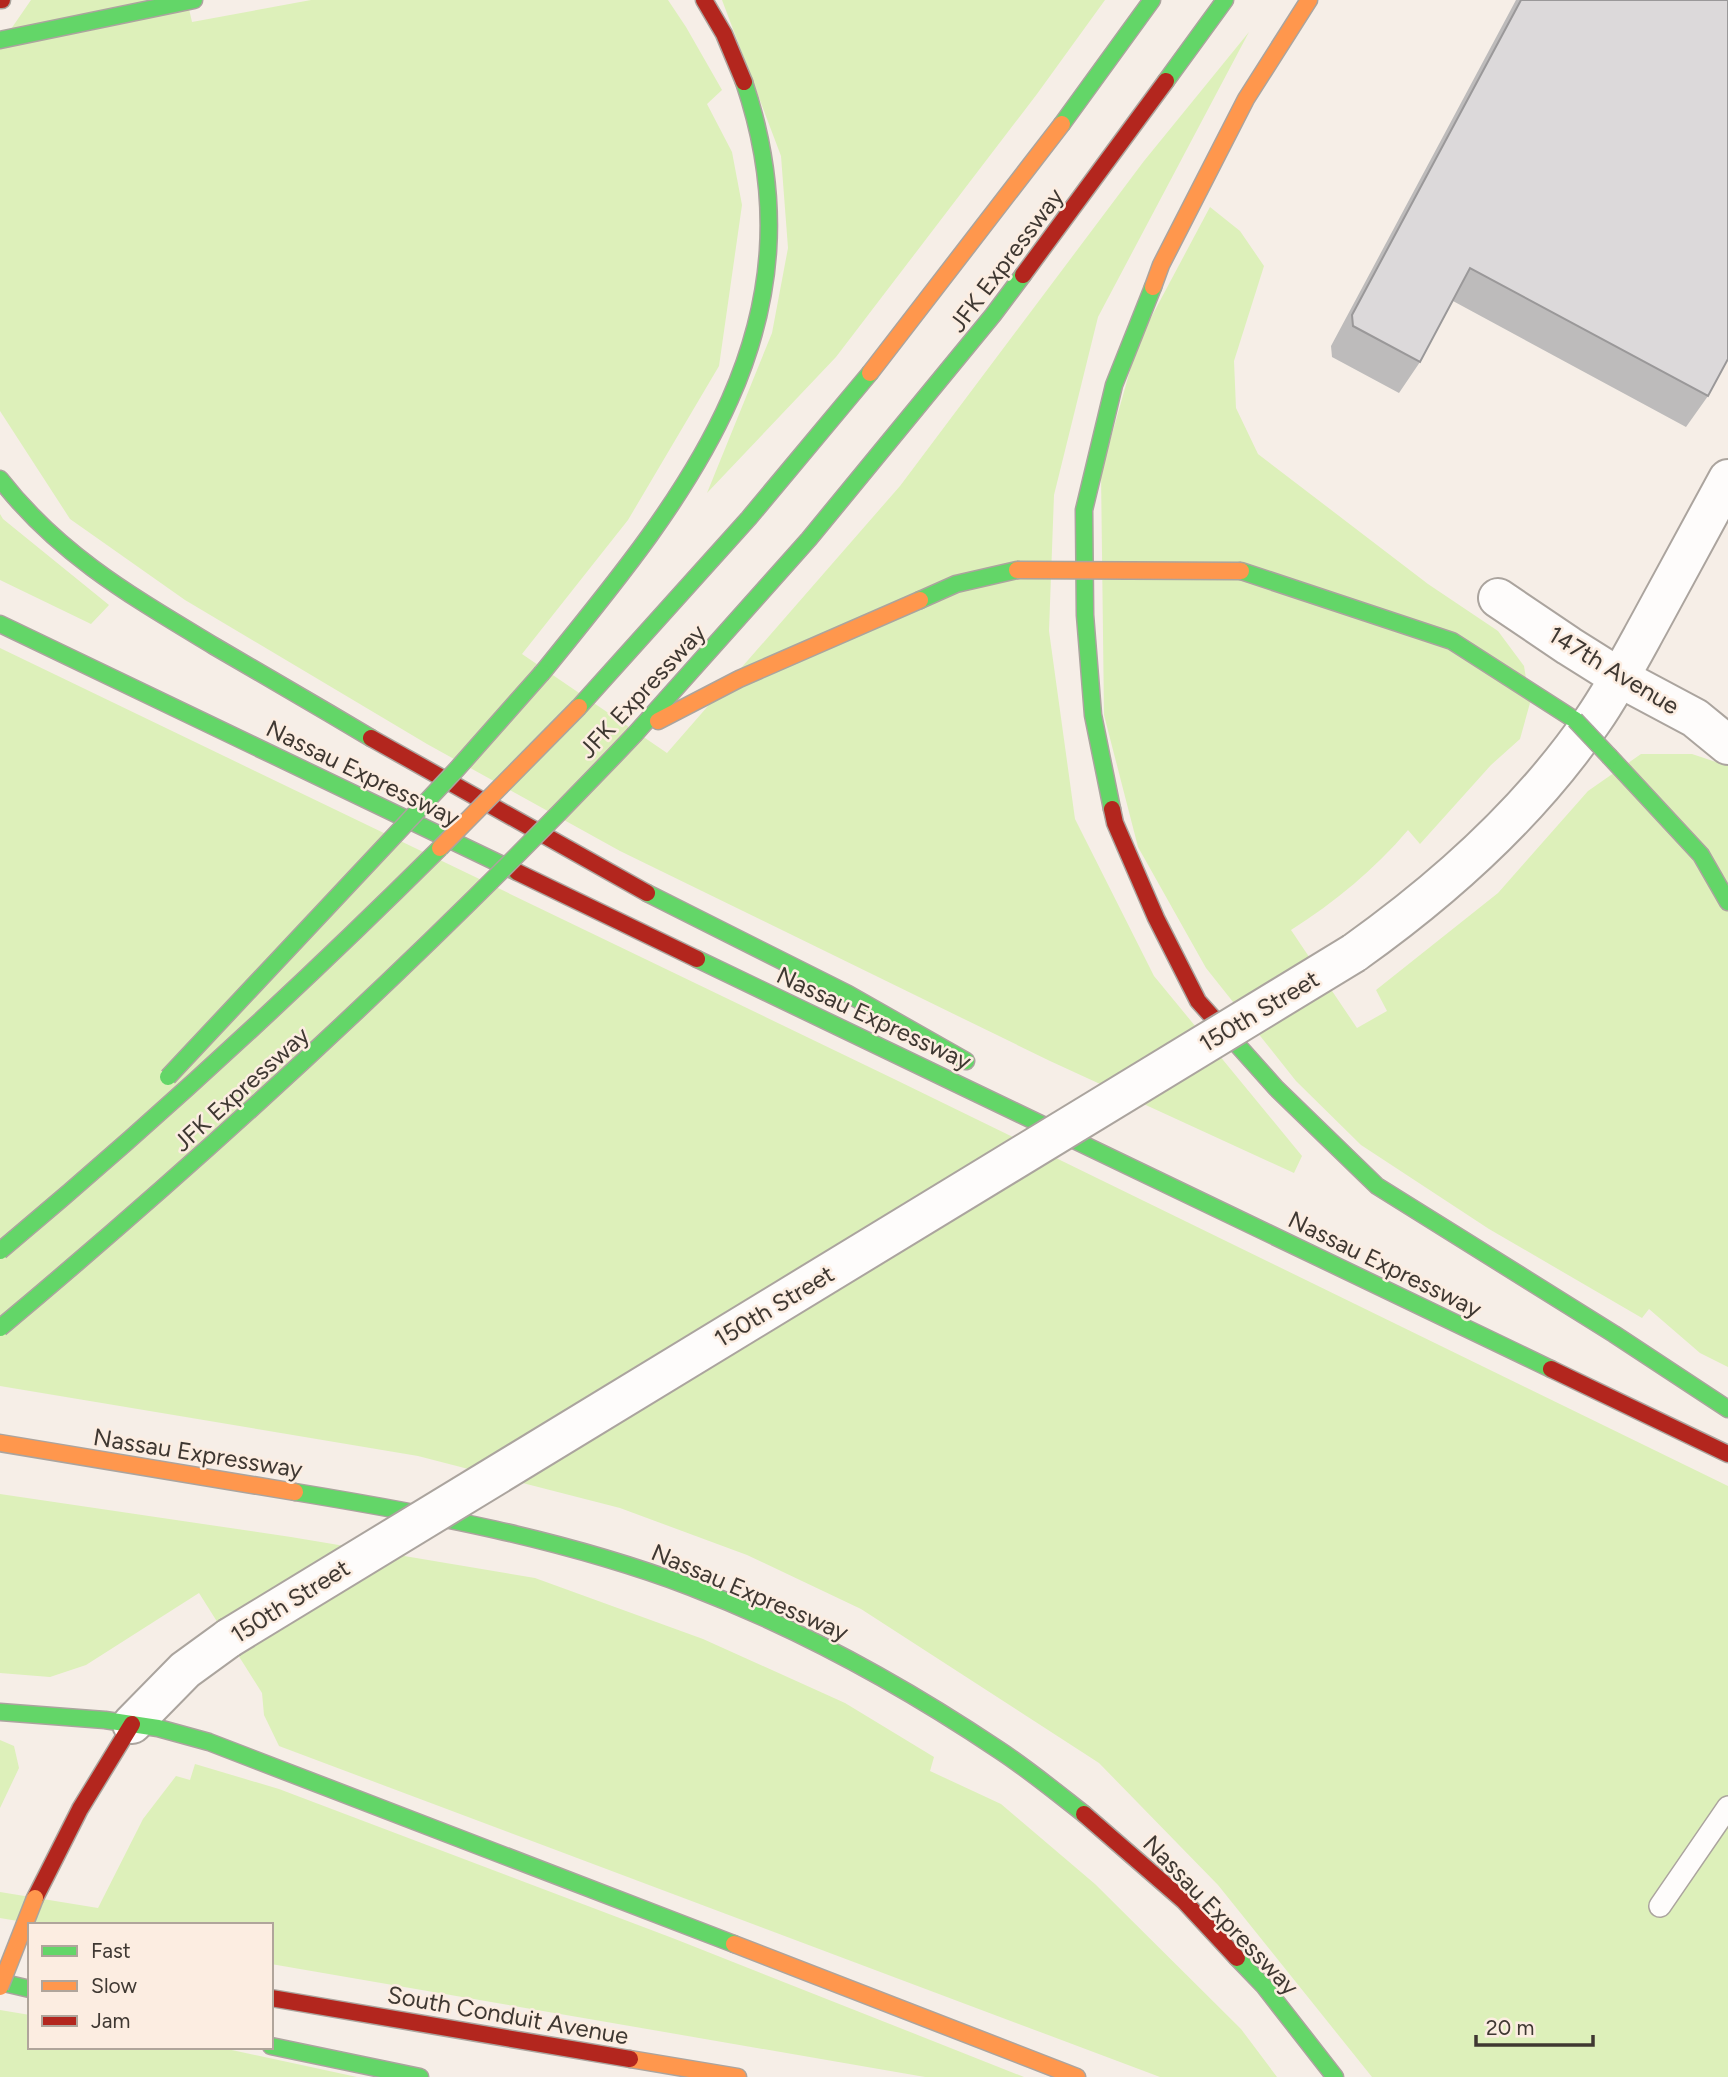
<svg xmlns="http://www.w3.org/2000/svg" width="1728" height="2077" font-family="Figtree,sans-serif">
<rect width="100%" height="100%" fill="#f6eee7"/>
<g fill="#ddf0ba">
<path d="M31,0H187L192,22L311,0H668L686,27L722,90L707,104L732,152L742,205L719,366L628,520L522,654L667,753L900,486L1144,161L1249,32L1098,317L1054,495L1049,631L1075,819L1154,976L1302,1156L1294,1173L1050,1061L620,851L427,744L185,600L70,519L0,411V45Z"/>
<path d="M722,0H1105L1037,94L836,357L707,493L772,333L788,248L781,156Z"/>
<path d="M1210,207L1240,231L1264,266L1234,361L1236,408L1258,454L1428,584L1498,631L1524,666L1530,703L1520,739L1491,765L1420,844L1408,830C1374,870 1335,902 1291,930L1357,1028L1387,1011L1376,990L1498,893L1588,791L1641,754H1692L1728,766V1367L1700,1353L1649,1309L1642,1318L1489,1229L1361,1145L1296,1081L1206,968L1138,847L1104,715L1101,473L1138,342Z"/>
<path d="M0,514L3,519L109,605L91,624L0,580Z"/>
<path d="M0,648L894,1079L1728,1486V2077H1372L1218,1885L1099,1763L861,1609L747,1555L620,1508L418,1456L0,1386Z"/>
<path d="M0,1494L291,1537L535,1578L703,1639L845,1703L934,1757L930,1771L1001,1804L1095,1884L1241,2029L1277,2077H1160L279,1746L264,1715L262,1693L199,1593L86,1665L50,1677L0,1673Z"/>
<path d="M0,1740L14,1746L19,1768L0,1808Z"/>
<path d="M195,1764L279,1789L675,1939L1024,2077H925L271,1964V1925H41L0,1918V1892L98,1908L143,1819L176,1776L190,1780Z"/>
<path d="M0,2010L30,2015V2047H218L357,2077H0Z"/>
</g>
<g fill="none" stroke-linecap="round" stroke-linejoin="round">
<defs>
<path id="lane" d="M1660,1906L1728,1807"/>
<g id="street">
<path d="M1498,598L1569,646L1620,678L1695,718L1728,745"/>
<path d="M1354,953C1444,889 1530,812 1593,720C1613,691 1630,659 1647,628C1674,579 1701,529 1728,479"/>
<path d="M132,1724L185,1670L229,1638"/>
</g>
<g id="fast">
<path d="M0,40L194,0"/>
<path d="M1166,81L1225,0"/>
<path d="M1062,124L1152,0"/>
<path d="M0,479C59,555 133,597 214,646C267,677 319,707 371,738"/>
<path d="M1241,571L1452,641L1575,720"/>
<path d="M920,600L956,584L1017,570"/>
<path d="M0,624L517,872"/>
<path d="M542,673C687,495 827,327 744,82"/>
<path d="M579,707L749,518L870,373"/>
<path d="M635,734L809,539L993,315L1023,275"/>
<path d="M1610,757L1701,855L1728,902"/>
<path d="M1112,809L1093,715L1085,615L1084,510L1114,385L1153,287"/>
<path d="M647,893L848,994L966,1061"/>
<path d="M697,959L1551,1369"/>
<path d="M1216,1021L1276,1088L1377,1186L1614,1334L1728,1409"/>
<path d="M295,1492C429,1514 564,1539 691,1587C800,1629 902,1685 999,1750C1028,1769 1056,1792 1084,1814"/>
<path d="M0,1712L105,1720L158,1728L209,1742L734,1944"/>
<path d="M1237,1958L1264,1986L1335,2077"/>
<path d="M0,1982L30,1989"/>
<path d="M271,2046L420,2077"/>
</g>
<g id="slow">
<path d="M1153,287L1161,265L1246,99L1309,0"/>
<path d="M870,373L1062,124"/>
<path d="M658,721L739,679L920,600"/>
<path d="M0,1443L295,1492"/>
<path d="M734,1944L1077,2077"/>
<path d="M630,2059L738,2077"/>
</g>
<g id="jam">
<path d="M0,0H2"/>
<path d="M704,0L724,34L744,82"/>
<path d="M1023,275L1166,81"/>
<path d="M371,738L647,893"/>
<path d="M1112,809L1115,823L1156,918L1198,1001L1216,1021"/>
<path d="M517,872L697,959"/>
<path d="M1551,1369L1728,1454"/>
<path d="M1084,1814L1184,1901L1237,1958"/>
<path d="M35,1898L80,1809L132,1724"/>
<path d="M271,1998L630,2059"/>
</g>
</defs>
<use href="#lane" stroke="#aba49e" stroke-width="24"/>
<use href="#street" stroke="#aba49e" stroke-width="42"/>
<use href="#fast" stroke="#aba49e" stroke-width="19"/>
<use href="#slow" stroke="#aba49e" stroke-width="19"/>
<use href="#jam" stroke="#aba49e" stroke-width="19"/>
<use href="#lane" stroke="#fefcfb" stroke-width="21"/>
<use href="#street" stroke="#fefcfb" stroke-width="38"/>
<use href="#fast" stroke="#63d668" stroke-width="16"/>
<use href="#slow" stroke="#ff974d" stroke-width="16"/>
<use href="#jam" stroke="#b3261e" stroke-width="16"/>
<defs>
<path id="street-bridge" d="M229,1638L1354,953"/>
<g id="fast-bridge">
<path d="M1575,720L1610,757"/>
<path d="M168,1077L457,769L542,673"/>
<path d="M0,1251C153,1123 299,988 440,848"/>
<path d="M0,1328C223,1141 435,945 635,734"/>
</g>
<g id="slow-bridge">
<path d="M1017,570L1241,571"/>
<path d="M440,848L579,707"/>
<path d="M0,1987L35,1898"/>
</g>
</defs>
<use href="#street-bridge" stroke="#aba49e" stroke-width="42" stroke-linecap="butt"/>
<use href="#fast-bridge" stroke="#aba49e" stroke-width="19" stroke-linecap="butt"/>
<use href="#slow-bridge" stroke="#aba49e" stroke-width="19" stroke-linecap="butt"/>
<use href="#street-bridge" stroke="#fefcfb" stroke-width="38"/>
<use href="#fast-bridge" stroke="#63d668" stroke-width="16"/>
<use href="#slow-bridge" stroke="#ff974d" stroke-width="16"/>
</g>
<path fill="#bdbbbb" d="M1516,0H1728L1708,396L1686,427L1453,301L1420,362L1399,393L1332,357L1331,346Z"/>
<path fill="#dcd9da" stroke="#9a9899" stroke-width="2" d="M1521,0H1728V359L1708,396L1470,268L1420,362L1353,326L1352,315Z"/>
<g text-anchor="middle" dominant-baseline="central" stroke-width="5" stroke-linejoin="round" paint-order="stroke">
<g font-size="24" fill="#3f3832" stroke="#fcede1">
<text transform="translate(1006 260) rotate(-53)">JFK Expressway</text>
<text transform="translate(1614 670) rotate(31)">147th Avenue</text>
<text transform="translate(642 691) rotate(-47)">JFK Expressway</text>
<text transform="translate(363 773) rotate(26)">Nassau Expressway</text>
<text transform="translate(1259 1011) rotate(-31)">150th Street</text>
<text transform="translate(874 1018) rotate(25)">Nassau Expressway</text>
<text transform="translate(241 1089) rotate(-42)">JFK Expressway</text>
<text transform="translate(1385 1264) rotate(26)">Nassau Expressway</text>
<text transform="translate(774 1306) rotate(-31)">150th Street</text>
<text transform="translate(198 1453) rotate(9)">Nassau Expressway</text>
<text transform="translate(750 1592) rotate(23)">Nassau Expressway</text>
<text transform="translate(290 1601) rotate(-32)">150th Street</text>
<text transform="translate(1221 1915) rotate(46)">Nassau Expressway</text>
<text transform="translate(508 2015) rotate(10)">South Conduit Avenue</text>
</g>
</g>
<rect x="28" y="1923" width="245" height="126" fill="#fcede1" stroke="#b0a59b" stroke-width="2"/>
<rect x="42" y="1946" width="35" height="10" fill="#63d668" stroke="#b0a59b" stroke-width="2"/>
<text x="91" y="1958" font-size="21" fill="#3f3832">Fast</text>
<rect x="42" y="1981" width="35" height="10" fill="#ff974d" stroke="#b0a59b" stroke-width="2"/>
<text x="91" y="1993" font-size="21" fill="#3f3832">Slow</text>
<rect x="42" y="2016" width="35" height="10" fill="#b3261e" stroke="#b0a59b" stroke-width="2"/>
<text x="91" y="2028" font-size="21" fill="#3f3832">Jam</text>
<path d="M1476 2035v10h117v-10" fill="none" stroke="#3f3832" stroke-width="3.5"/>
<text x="1486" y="2035" font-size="21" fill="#3f3832" stroke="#fcede1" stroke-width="5" paint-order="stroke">20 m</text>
</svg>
